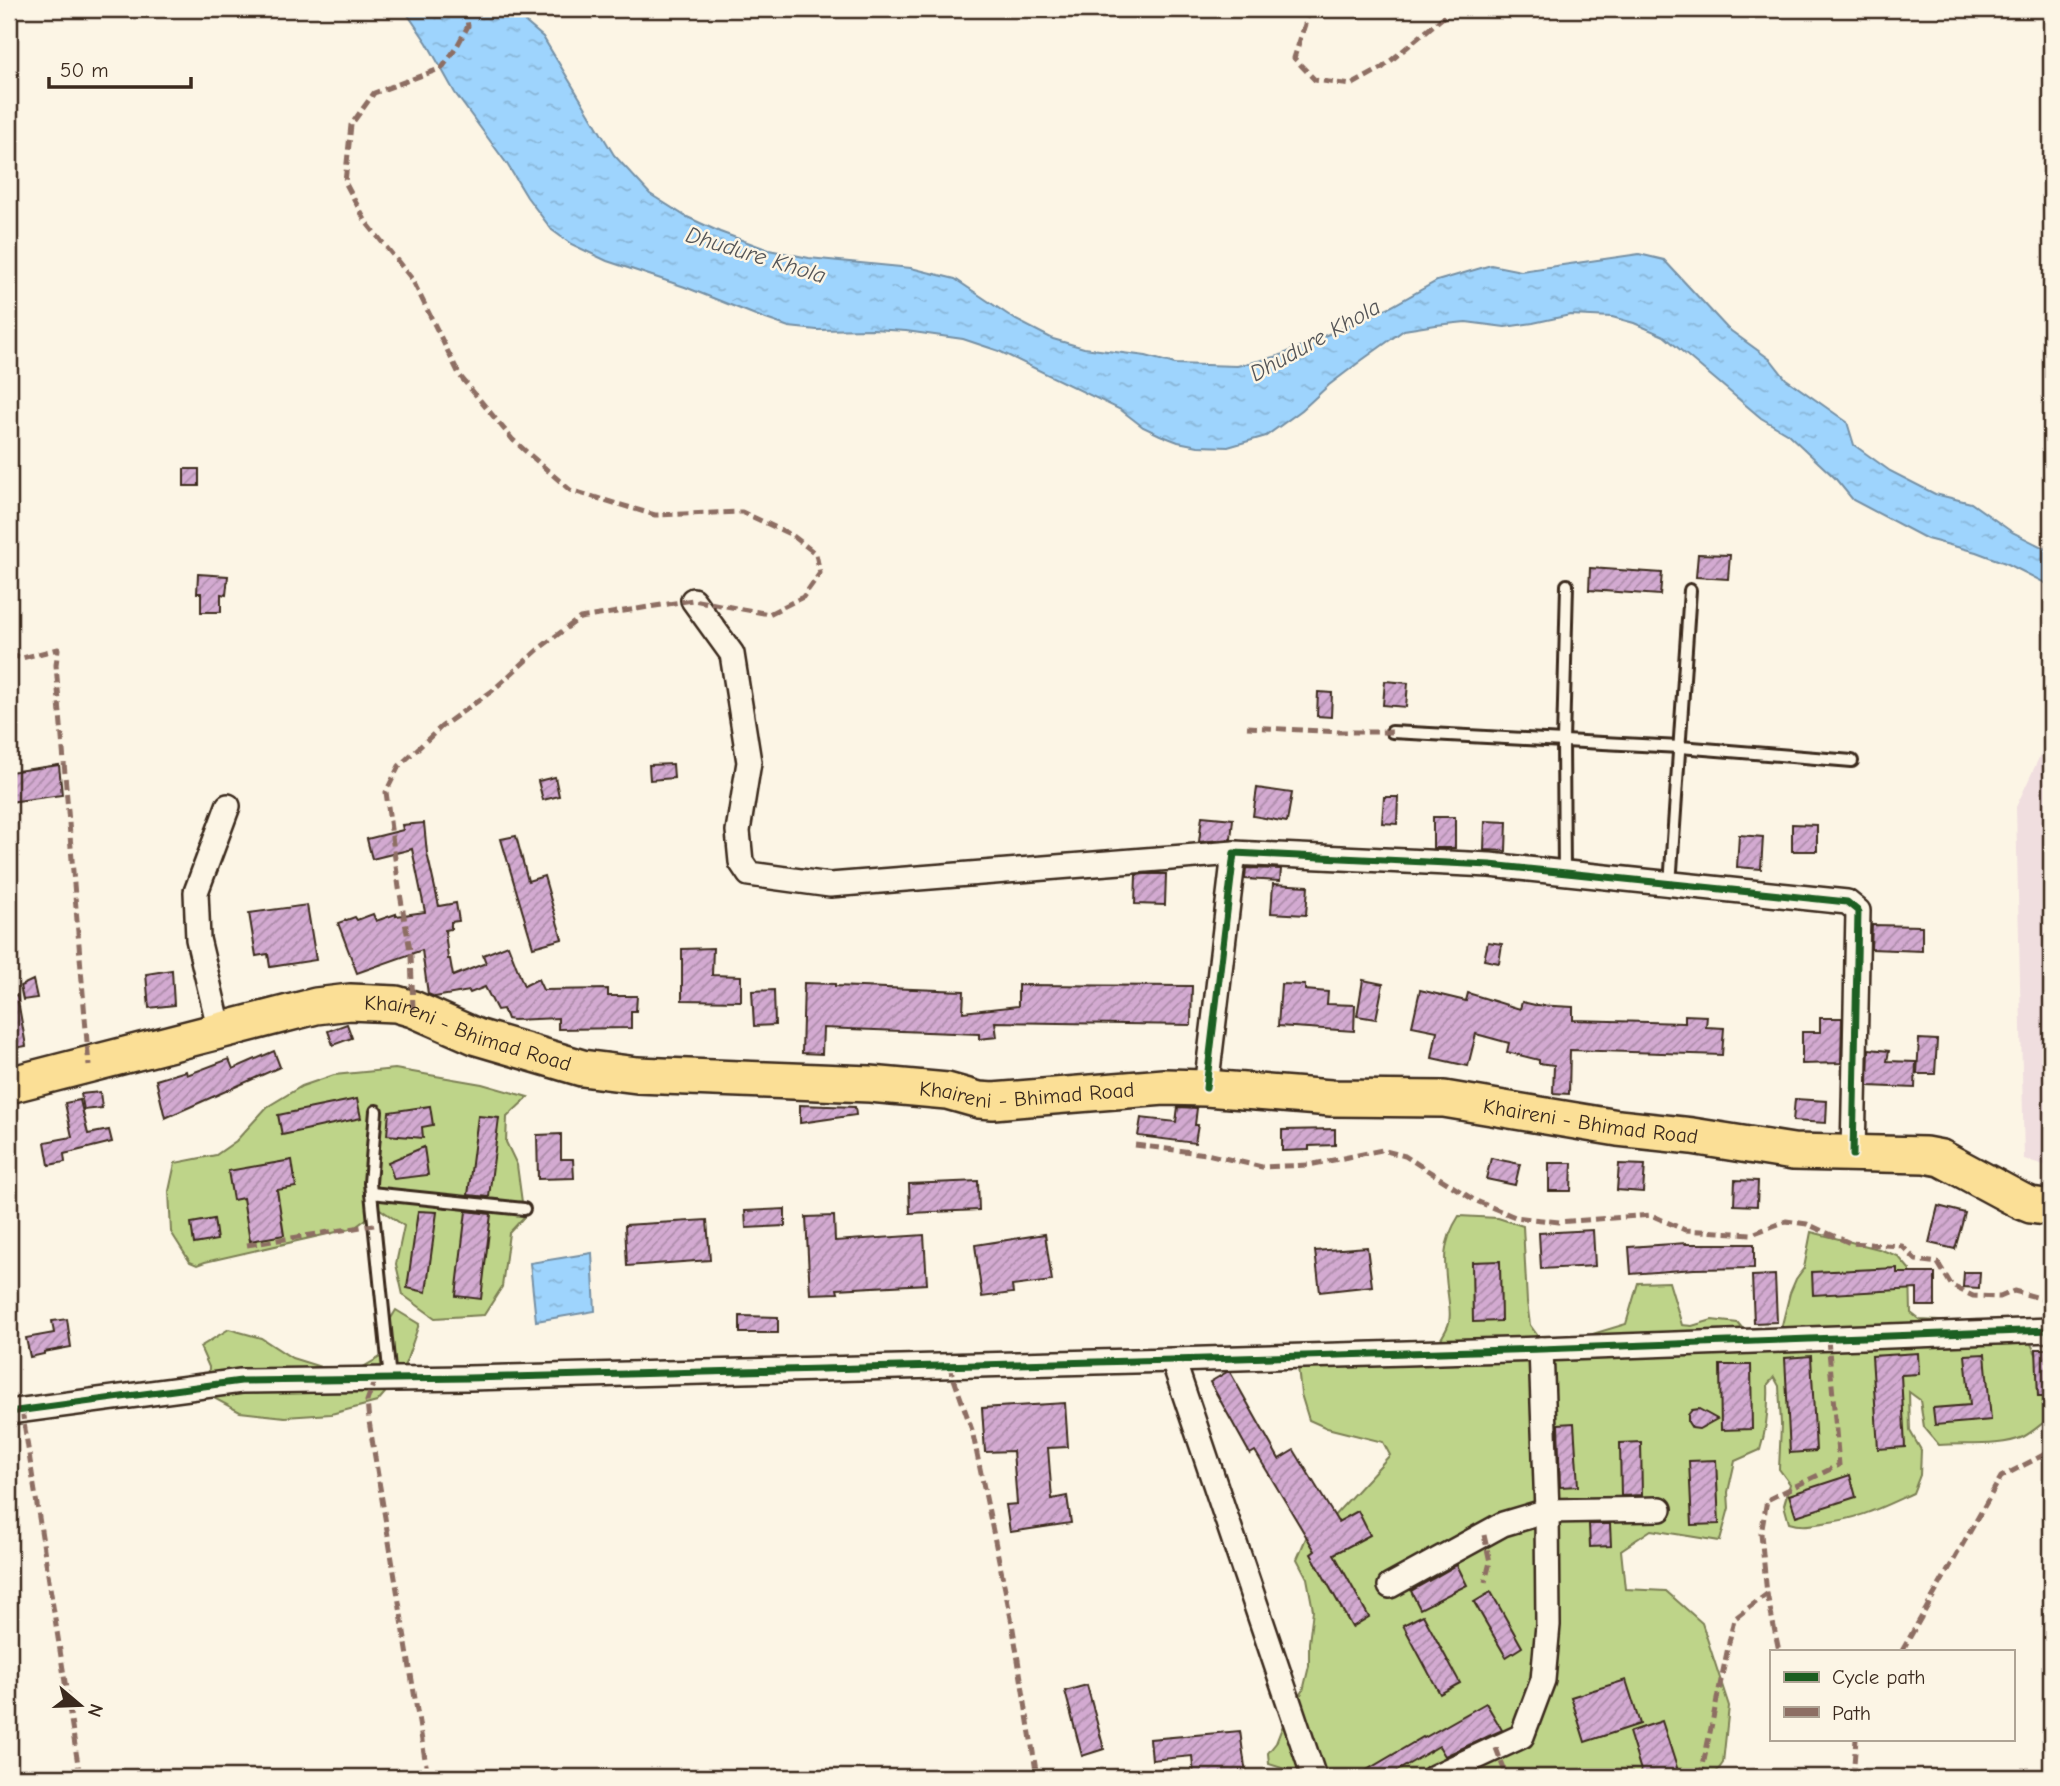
<svg xmlns="http://www.w3.org/2000/svg" width="2060" height="1786" font-family="'Comic Neue',sans-serif">
<defs>
<pattern id="water-ripples" width="26" height="14" patternUnits="userSpaceOnUse" patternTransform="scale(1.75)"><rect width="26" height="14" fill="#9ed4fd"/><path d="M2 4q2-2 4 0t4 0M15 11q2-2 4 0t4 0" fill="none" stroke="#89b6d8"/></pattern>
<pattern id="building-hatch" width="6" height="6" patternUnits="userSpaceOnUse" patternTransform="scale(1.75)"><rect width="6" height="6" fill="#d3aad1"/><path d="M-1 1l2-2M0 6l6-6M5 7l2-2" fill="none" stroke="#ac8ba9"/></pattern>
</defs>
<rect width="100%" height="100%" fill="#fcf5e5"/>
<filter id="ink" filterUnits="userSpaceOnUse"><feTurbulence type="fractalNoise" baseFrequency=".0143" numOctaves="2"/><feDisplacementMap in="SourceGraphic" scale="14" xChannelSelector="R" yChannelSelector="G"/><feConvolveMatrix kernelMatrix="1 2 1 2 8 2 1 2 1" color-interpolation-filters="sRGB"/></filter>
<g filter="url(#ink)">
<path fill="#f0dedf" d="M2051,732V1167L2024,1159L2016,807Z"/>
<g fill="#bed489" stroke="#7c7f54" stroke-width="2">
<path d="M395,1069L482,1084L528,1097L507,1117L506,1142L517,1165L524,1217L509,1233L502,1287L484,1315L435,1318L403,1295L396,1264L404,1226L380,1209L354,1228L205,1262L197,1265L190,1262L171,1232L169,1191L175,1163L216,1155L236,1141L267,1107L302,1086L334,1075Z"/>
<path d="M1459,1216L1498,1218L1523,1226L1527,1302L1530,1325L1540,1339H1576L1626,1324L1638,1283L1669,1282L1682,1325L1692,1326L1712,1320L1738,1323L1762,1352L1766,1353L1778,1341L1790,1293L1796,1279L1804,1268L1811,1232L1879,1249L1898,1256L1910,1270L1911,1313L1920,1320L1977,1323L2028,1338L2051,1384V1417C2042,1423 2033,1432 2023,1437C2002,1447 1963,1443 1939,1445L1924,1427L1920,1400L1909,1392L1910,1431L1921,1450L1920,1475L1913,1493C1880,1508 1860,1519 1823,1523C1810,1525 1801,1527 1789,1523L1784,1505L1790,1484L1779,1469L1781,1425L1779,1386L1774,1377L1768,1384C1769,1407 1767,1427 1760,1450L1735,1461L1728,1492L1729,1508L1720,1541L1651,1530L1621,1550L1625,1589L1666,1591L1702,1623L1729,1706L1723,1763L1713,1777H1322L1302,1769H1285L1269,1764L1268,1753L1276,1743L1285,1720L1303,1691L1309,1666V1643L1313,1610L1307,1578L1297,1559L1309,1531L1332,1518L1390,1455L1383,1442L1327,1428L1309,1420L1301,1394L1298,1367L1439,1342C1442,1336 1448,1329 1449,1322C1451,1314 1449,1303 1448,1295C1444,1263 1441,1244 1459,1216Z"/>
<path d="M396,1310L419,1324L406,1362L397,1379L377,1402L331,1414L285,1417L240,1412L208,1395L209,1367L200,1347L229,1329L261,1338L292,1358L324,1368L363,1367L387,1353L385,1328Z"/>
</g>
<g fill="url(#water-ripples)" stroke="#7690a4" stroke-width="2">
<path d="M404,9H510L543,37L614,155L650,194L685,216L720,232L769,250L809,258L911,268L955,279L1016,320L1053,339L1084,348L1146,356L1175,364L1237,366L1279,356L1392,306L1437,281L1491,265L1521,271L1639,254L1664,260L1727,328L1771,360L1786,379L1847,422L1854,445L1890,471L1935,494L1971,503L2012,532L2050,551L2051,588L2047,584L2008,564L1976,552L1927,539L1853,500L1835,478L1788,434L1761,418L1664,336L1634,323L1612,317L1570,315L1533,323L1505,327L1466,322L1436,325L1404,330L1362,360L1329,385L1302,410L1266,436L1228,447L1198,446L1178,442L1160,435L1143,427L1121,410L999,351L963,339L906,331L872,329L817,330L789,327L763,318L685,287L607,261L571,244L552,230L527,197L507,164L455,93L427,43Z"/>
<path d="M592,1253L595,1311L536,1321L530,1263Z"/>
</g>
<g fill="url(#building-hatch)" stroke="#3b2a1e" stroke-width="2">
<rect x="184" y="469" width="15" height="17"/>
<path d="M1698,554L1730,555L1728,579L1696,577Z"/>
<path d="M1590,568L1662,573L1660,595L1589,590Z"/>
<path d="M198,574L228,576L226,595L221,594V612H201V593H197Z"/>
<path d="M1385,681L1408,683L1406,707L1383,705Z"/>
<path d="M1318,692L1332,693L1331,717L1317,716Z"/>
<path d="M673,764L674,778L650,780L649,765Z"/>
<path d="M59,765L62,795L9,802V772Z"/>
<path d="M555,777L559,796L543,800L538,781Z"/>
<path d="M1257,788L1292,793L1287,822L1253,816Z"/>
<path d="M1384,797H1398L1397,824L1382,823Z"/>
<path d="M1202,816L1233,819L1231,839L1199,842Z"/>
<rect x="1433" y="817" width="22" height="31"/>
<path d="M1485,821L1507,822L1506,851L1484,850Z"/>
<path d="M424,823L427,853L439,906L456,903L459,921L451,922V929L445,930L448,959H450L453,976L486,963L483,955L508,945L524,986L538,979L543,990L608,989V996H637L636,1011H631V1028L558,1029V1018L513,1020L507,1019L503,1009L497,1010L485,987L470,993L469,991L435,997L428,994L422,950L357,973L338,923L355,917L357,920L373,914L376,921L396,914V916L425,912L412,849L372,859L367,839L403,830L402,825Z"/>
<path d="M1792,824L1817,825V851H1792Z"/>
<path d="M1739,835L1763,837L1761,869L1737,867Z"/>
<path d="M516,836L528,881L544,876L562,939L533,947L501,839Z"/>
<path d="M1246,868L1281,869L1280,881L1245,879Z"/>
<path d="M1145,874H1166L1165,905L1135,904L1136,875Z"/>
<path d="M1273,884L1308,886L1306,915L1271,913Z"/>
<path d="M307,905L316,960L270,967L268,954L256,956L249,913Z"/>
<path d="M1872,925L1922,926V951L1871,949Z"/>
<path d="M1488,942L1502,944L1499,963L1484,960Z"/>
<path d="M713,948L712,975L741,976V1001L682,1000V949Z"/>
<path d="M172,970L174,1005L149,1008L146,974Z"/>
<path d="M33,980L37,998L23,1000L20,986Z"/>
<path d="M1363,980L1383,984L1376,1019L1357,1016Z"/>
<path d="M804,983L835,984V986L964,991L963,1012L1018,1006V985L1192,986L1191,1025L995,1022L997,1037L979,1039V1034L823,1028L822,1054L802,1053Z"/>
<path d="M1281,984L1305,985V990L1328,992L1327,1004L1355,1005L1354,1031L1278,1026Z"/>
<path d="M774,990L775,1025L754,1026L752,991Z"/>
<path d="M1420,990L1466,1001L1468,993L1520,1009L1522,1002L1535,1005L1573,1007V1020L1685,1023V1015L1707,1016L1706,1027L1724,1028L1722,1055L1570,1050L1569,1094L1553,1093L1554,1065L1539,1063V1060L1507,1052L1509,1043L1476,1034L1468,1066L1432,1058L1437,1031L1412,1026Z"/>
<path d="M17,995L26,1046L9,1049V996Z"/>
<path d="M1820,1018H1842L1841,1063L1802,1064V1032H1820Z"/>
<path d="M347,1024L352,1038L333,1045L328,1031Z"/>
<path d="M1919,1039L1937,1040L1935,1074H1917Z"/>
<path d="M1869,1049L1889,1051L1887,1061L1916,1062L1915,1088L1868,1086Z"/>
<path d="M274,1051L280,1067L165,1118L156,1080L186,1071L187,1075L229,1059L233,1069Z"/>
<path d="M100,1092L102,1108L84,1110L81,1094Z"/>
<path d="M357,1099L361,1118L282,1135L278,1115Z"/>
<path d="M1795,1099L1827,1101L1826,1123L1793,1121Z"/>
<path d="M80,1100L88,1134L109,1130L112,1142L64,1154L65,1162L49,1165L45,1142L72,1137L65,1103Z"/>
<path d="M800,1105L855,1107L856,1115L800,1123Z"/>
<path d="M430,1106L433,1125L422,1127L423,1138L387,1135L389,1112Z"/>
<path d="M1178,1107L1197,1108L1195,1125H1198L1195,1143L1138,1136L1141,1118L1176,1122Z"/>
<path d="M478,1116L499,1118L489,1197L468,1195Z"/>
<path d="M1335,1129V1145L1309,1146V1150L1282,1151V1130Z"/>
<path d="M561,1134V1159H573L574,1178L538,1179L537,1135Z"/>
<path d="M424,1147L428,1175L394,1179L388,1162Z"/>
<path d="M1491,1158L1520,1164L1515,1185L1486,1179Z"/>
<path d="M292,1160L296,1187L277,1190L284,1235L250,1241L243,1198L233,1200L228,1171Z"/>
<path d="M1549,1163H1572L1571,1191H1549Z"/>
<path d="M1619,1164L1645,1165L1643,1192L1617,1190Z"/>
<path d="M1735,1180L1758,1181L1757,1206L1734,1205Z"/>
<path d="M978,1181L979,1210L910,1213L909,1184Z"/>
<path d="M1938,1206L1965,1213L1955,1249L1929,1243Z"/>
<path d="M785,1209V1226L746,1228L745,1211Z"/>
<path d="M418,1211L437,1212L426,1292L407,1288Z"/>
<path d="M466,1211L491,1214L481,1299L456,1296Z"/>
<path d="M834,1216L835,1241L924,1235L927,1284L837,1289L838,1293L810,1294L806,1217Z"/>
<path d="M214,1219L217,1240L194,1244L191,1223Z"/>
<path d="M707,1220L710,1260L627,1266L625,1225Z"/>
<path d="M1593,1230L1595,1266L1541,1269L1539,1233Z"/>
<path d="M1045,1234L1052,1281L1012,1286L1013,1293L982,1297L975,1245Z"/>
<path d="M1686,1243V1244H1754V1268L1694,1269L1631,1274L1629,1247Z"/>
<path d="M1367,1247L1372,1286L1320,1292L1315,1251Z"/>
<path d="M1500,1261L1501,1321L1473,1322L1472,1262Z"/>
<path d="M1897,1268V1273H1935V1306H1917V1289L1813,1295L1812,1272Z"/>
<path d="M1964,1272H1980L1979,1288L1963,1287Z"/>
<path d="M1775,1275L1777,1322L1754,1323L1752,1276Z"/>
<path d="M740,1316L778,1317V1333H740Z"/>
<path d="M67,1319L71,1347L44,1352V1354L30,1357L26,1338L54,1333L52,1321Z"/>
<path d="M2036,1349H2051V1397H2038Z"/>
<path d="M1918,1353L1919,1374L1901,1375L1905,1447L1878,1449L1872,1356Z"/>
<path d="M1985,1354L1991,1420L1935,1425L1933,1408L1970,1405L1965,1355Z"/>
<path d="M1811,1356L1816,1451L1790,1453L1785,1358Z"/>
<path d="M1720,1365H1751L1752,1429L1721,1430Z"/>
<path d="M1227,1372H1230L1279,1459L1294,1450L1338,1522L1358,1511L1370,1535L1334,1554L1369,1617L1352,1627L1311,1554L1315,1551L1255,1451L1250,1454L1210,1382Z"/>
<path d="M1065,1403L1068,1447L1048,1448L1052,1499L1067,1496L1071,1523L1010,1532L1006,1505L1017,1504L1013,1451L985,1452L982,1408Z"/>
<path d="M1699,1409L1717,1419L1699,1429L1692,1428L1688,1422V1415L1692,1410Z"/>
<path d="M1574,1423L1578,1486L1560,1487L1558,1424Z"/>
<path d="M1641,1442L1642,1495L1621,1496L1620,1443Z"/>
<path d="M1716,1460L1719,1524L1692,1525L1689,1461Z"/>
<path d="M1850,1475L1856,1497L1796,1516L1789,1495Z"/>
<path d="M1589,1524H1610L1611,1546L1590,1547Z"/>
<path d="M1457,1565L1467,1585L1420,1609L1411,1591Z"/>
<path d="M1491,1592L1522,1647L1506,1657L1474,1602Z"/>
<path d="M1423,1615L1460,1683L1440,1694L1403,1625Z"/>
<path d="M1626,1680L1640,1724L1585,1742L1571,1697Z"/>
<path d="M1087,1685L1104,1749L1082,1756L1065,1691Z"/>
<path d="M1486,1703L1502,1730L1500,1731L1445,1756L1439,1746L1387,1777H1355L1423,1737L1424,1738Z"/>
<path d="M1662,1721L1680,1777H1643L1629,1732Z"/>
<path d="M1240,1731L1246,1774L1194,1777L1192,1756L1152,1760L1150,1739Z"/>
</g>
<g fill="none" stroke-linecap="round" stroke-linejoin="round">
<defs>
<g id="lane">
<path d="M1392,732L1680,747L1852,761"/>
<path d="M1564,873L1563,741L1567,585"/>
<path d="M1670,885L1690,590"/>
<path d="M376,1111L370,1183L390,1379"/>
<path d="M371,1193L524,1209"/>
</g>
<g id="street">
<path d="M693,600L732,654L749,762L738,831L741,862L749,874L830,885L1234,853"/>
<path d="M220,1031L198,939L196,892L228,806"/>
<path d="M1206,1088L1234,853L1490,865L1847,902L1858,911L1853,1155"/>
<path d="M1173,1360L1314,1777"/>
<path d="M9,1412L241,1381L468,1378L1173,1360L1541,1349L2051,1330"/>
<path d="M1390,1586L1503,1524L1547,1511L1660,1509"/>
<path d="M1434,1777L1522,1736L1543,1680L1548,1625L1547,1511L1541,1349"/>
</g>
<g id="primary">
<path id="s1" d="M9,1085L316,1006L350,1002L396,1004L413,1009L477,1037L582,1068L637,1075L870,1084L947,1091L979,1100L993,1101L1164,1087L1206,1088L1331,1098L1444,1099L1618,1128L1692,1136L1793,1152L1925,1155L1941,1158L2021,1201L2031,1205L2051,1208"/>
</g>
</defs>
<use href="#lane" stroke="#3b2a1e" stroke-width="16"/>
<use href="#street" stroke="#3b2a1e" stroke-width="28"/>
<use href="#primary" stroke="#3b2a1e" stroke-width="40"/>
<use href="#lane" stroke="#fcf5e5" stroke-width="10"/>
<use href="#street" stroke="#fcf5e5" stroke-width="23"/>
<use href="#primary" stroke="#fbdf96" stroke-width="35"/>
<g stroke="#8d6e63" stroke-width="5" stroke-dasharray="10 5" stroke-linecap="butt">
<path d="M1310,9L1294,58L1315,80L1351,85L1382,68L1453,9"/>
<path d="M9,655L22,658L58,649L56,665L89,1066"/>
<path d="M1247,727L1339,732H1392"/>
<path d="M413,1009L411,956L399,888L386,792L399,766L441,727L492,691L541,647L580,618L693,600L769,614L803,597L820,573L816,554L792,535L742,512L655,515L570,490L513,440L460,376L412,279L366,222L345,182L351,125L374,93L442,68L456,48L468,26L465,9"/>
<path d="M1135,1145L1207,1154L1262,1167L1309,1165L1382,1150L1405,1156L1474,1200L1515,1217L1559,1222L1651,1215L1685,1230L1752,1234L1786,1221L1807,1224L1850,1243L1902,1246L1916,1260L1938,1263L1952,1286L1973,1296L2000,1297L2014,1291L2051,1301"/>
<path d="M247,1245L374,1225"/>
<path d="M949,1365L972,1430L1012,1623L1037,1777"/>
<path d="M375,1379L367,1401L369,1421L428,1777"/>
<path d="M22,1410L80,1777"/>
<path d="M1484,1535L1490,1562L1485,1582"/>
<path d="M1767,1594L1779,1651"/>
<path d="M1902,1651L2001,1477L2051,1451"/>
<path d="M1496,1748L1507,1777"/>
<path d="M1699,1777L1702,1770L1734,1619L1767,1594L1761,1534L1767,1500L1839,1465L1828,1339"/>
<path d="M1853,1777L1856,1739"/>
</g>
<defs>
<g id="cycleway">
<path d="M1206,1088L1234,853L1490,865L1847,902L1858,911L1853,1155"/>
<path d="M9,1412L241,1381L468,1378L1173,1360L1541,1349L2051,1330"/>
</g>
</defs>
<use href="#cycleway" stroke="#fcf5e5" stroke-width="11"/>
<use href="#cycleway" stroke="#1b5e20" stroke-width="7"/>
</g>
</g>
<g text-anchor="middle" dominant-baseline="central" stroke-width="5" stroke-linejoin="round" paint-order="stroke">
<g font-size="21" fill="#3b2a1e" stroke="#fcf5e5">
<text stroke="none"><textPath href="#s1" startOffset="474">Khaireni - Bhimad Road</textPath></text>
<text stroke="none"><textPath href="#s1" startOffset="1041">Khaireni - Bhimad Road</textPath></text>
<text stroke="none"><textPath href="#s1" startOffset="1608">Khaireni - Bhimad Road</textPath></text>
</g>
<g font-size="23" font-style="italic" fill="#545456" stroke="#fcf5e5">
<text transform="translate(756 255) rotate(17)">Dhudure Khola</text>
<text transform="translate(1315 340) rotate(-29)">Dhudure Khola</text>
</g>
</g>
<rect width="2060" height="1786" fill="none" stroke="#fcf5e5" stroke-width="35"/>
<rect x="18" y="18" width="2025" height="1751" fill="none" stroke="#3b2a1e" stroke-width="2.5" filter="url(#ink)"/>
<rect x="1770" y="1650" width="245" height="91" fill="#fcf5e5" stroke="#afa495" stroke-width="2"/>
<rect x="1784" y="1672" width="35" height="10" fill="#1b5e20" stroke="#afa495" stroke-width="2"/>
<text x="1832" y="1684" font-size="21" fill="#3b2a1e">Cycle path</text>
<rect x="1784" y="1707" width="35" height="10" fill="#8d6e63" stroke="#afa495" stroke-width="2"/>
<text x="1832" y="1720" font-size="21" fill="#3b2a1e">Path</text>
<g transform="translate(80 1705) rotate(109)" stroke="#fcf5e5" stroke-width="5" paint-order="stroke">
<path d="M0-5L12 26L0 18L-12 26Z" fill="#3b2a1e"/>
<text y="-10" font-size="19" font-weight="bold" text-anchor="middle" fill="#3b2a1e">N</text>
</g>
<path d="M49 77v10h142v-10" fill="none" stroke="#3b2a1e" stroke-width="3.5"/>
<text x="60" y="77" font-size="21" fill="#3b2a1e" stroke="#fcf5e5" stroke-width="5" paint-order="stroke">50 m</text>
</svg>
